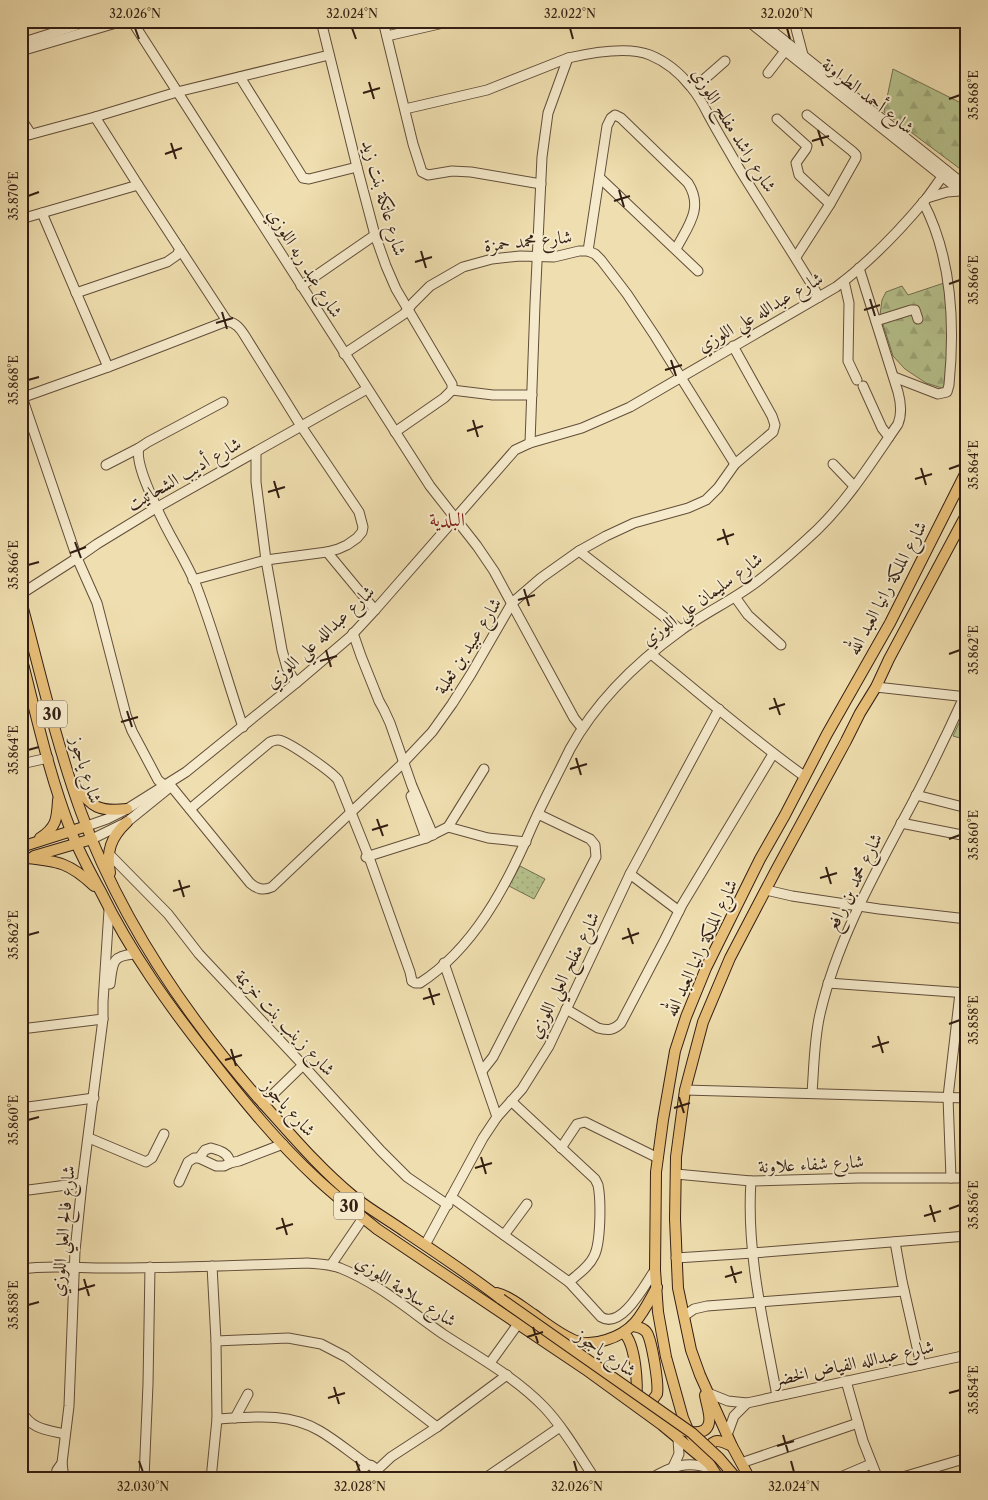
<svg xmlns="http://www.w3.org/2000/svg" width="988" height="1500" font-family="'Libre Caslon Text',Amiri,serif">
<defs>
<pattern id="grass-dots" width="8" height="8" patternUnits="userSpaceOnUse" patternTransform="scale(1.25)"><rect width="8" height="8" fill="#b6c28d"/><path d="M2 2h.1M6 6h.1" fill="none" stroke="#9da679" stroke-width="1.8" stroke-linecap="round"/></pattern>
<pattern id="forest-firs" width="22" height="20" patternUnits="userSpaceOnUse" patternTransform="scale(1.25)"><rect width="22" height="20" fill="#b6c28d"/><path d="M5 1l3.5 6h-7zM16 11l3.5 6h-7z" fill="#9da679"/></pattern>
</defs>
<rect width="100%" height="100%" fill="#efdeaf"/>
<filter id="stains"><feTurbulence type="fractalNoise" baseFrequency=".004" numOctaves="4"/><feColorMatrix values="0 0 0 0 .2 0 0 0 0 .09 0 0 0 0 .02 0 0 0 .5 -.17"/></filter>
<radialGradient id="worn" r=".72"><stop offset=".6" stop-color="#630" stop-opacity="0"/><stop offset="1" stop-color="#630" stop-opacity=".3"/></radialGradient>
<path fill="url(#grass-dots)" stroke="#747050" d="M520,866L545,879L534,899L509,886Z"/>
<g fill="url(#forest-firs)" stroke="#747050">
<path d="M893,69L967,106V174L884,112Z"/>
<path d="M947,282L950,304L947,387L942,388L926,383L905,369L893,356L880,315L882,300L886,292L902,286L908,295Z"/>
</g>
<path fill="#b6c28d" stroke="#747050" d="M967,706V740L953,736Z"/>
<g fill="none" stroke-linecap="round" stroke-linejoin="round">
<defs>
<g id="minor">
<path d="M132,21L430,486L477,546L494,571L574,718L582,728"/>
<path d="M321,21L357,167L375,235L386,266L396,289L452,384V390L444,398L395,432"/>
<path d="M383,21L413,144L422,172L428,175L452,171L471,172L541,184"/>
<path d="M748,21L967,196"/>
<path d="M760,21L967,187"/>
<path d="M794,21L803,55"/>
<path d="M387,36L452,21"/>
<path d="M21,43L90,21"/>
<path d="M21,51L123,21"/>
<path d="M768,73L785,51"/>
<path d="M240,77L303,178L309,179L357,167"/>
<path d="M693,89L725,61"/>
<path d="M405,109L487,90L568,58C590,53 628,46 650,55C667,62 680,73 691,87C698,95 704,106 709,116C718,133 728,149 737,165C764,210 793,252 819,297"/>
<path d="M95,117L138,185L227,321C236,323 240,328 245,336L301,426L359,512L363,527L362,532L357,538L347,545L338,549L327,552L266,560L193,580"/>
<path d="M21,119L31,134"/>
<path d="M777,119L807,146L806,149L796,163L799,175L830,204"/>
<path d="M21,137L95,117L177,92L329,55"/>
<path d="M600,178L698,271"/>
<path d="M927,198L947,192L960,191"/>
<path d="M42,213L108,367"/>
<path d="M21,219L138,185"/>
<path d="M588,251L607,126L611,118L615,115L621,118L688,183C704,208 688,226 676,249"/>
<path d="M796,257L830,204L856,158V155L852,151L807,115"/>
<path d="M844,281L849,303L848,361L857,380"/>
<path d="M301,286L375,235"/>
<path d="M76,293L167,262L177,255L180,249"/>
<path d="M876,321L911,310H915L918,319"/>
<path d="M344,354L404,314L413,303L430,286L463,267L492,259L520,256L554,257L579,251H588L595,254L601,260L627,294L655,336L735,464"/>
<path d="M894,377L938,394L947,392L949,385C955,324 952,257 923,202"/>
<path d="M863,386L882,428L889,437"/>
<path d="M452,390L493,395H532"/>
<path d="M21,394L77,558L97,603L126,715L132,731L158,780L164,785"/>
<path d="M21,398L108,367L227,321"/>
<path d="M530,443L535,304L542,157L548,113L568,58"/>
<path d="M139,448C135,462 150,493 156,506C167,533 185,558 196,585C214,632 227,680 243,727"/>
<path d="M256,452V482L266,560L282,650L287,668L296,683"/>
<path d="M833,464L854,486"/>
<path d="M106,465L139,448L148,442L223,402"/>
<path d="M579,551L681,630"/>
<path d="M327,552L375,610"/>
<path d="M21,594L77,558L97,544L156,508L367,389"/>
<path d="M735,597L748,615L781,645"/>
<path d="M353,633L361,656L379,701L384,710L390,723L412,786L433,835"/>
<path d="M651,654C702,695 751,738 804,776"/>
<path d="M876,687L967,697"/>
<path d="M21,764L48,758"/>
<path d="M171,786L250,883C257,889 263,891 272,887L400,766L432,732L452,704L471,674L512,603L541,578L579,551L606,536L634,523L688,508L706,500L718,488L735,464L773,432L775,425L772,416L733,346"/>
<path d="M916,795L967,808"/>
<path d="M411,796L426,838"/>
<path d="M190,809L270,742C273,741 274,740 278,740C287,740 332,772 338,780L370,860L410,972L412,981"/>
<path d="M901,823L967,836"/>
<path d="M87,826L107,819L127,809L186,772L296,683L350,637L375,610L515,450L530,443L582,428L630,407L836,287C867,264 901,229 926,199C933,190 939,180 947,171"/>
<path d="M448,827L488,838L526,842"/>
<path d="M92,839L127,822L169,788"/>
<path d="M109,854L168,914L199,954L303,1065L381,1151L407,1177L448,1205"/>
<path d="M366,857L426,838L448,827L484,769"/>
<path d="M630,874L679,911"/>
<path d="M766,890L792,896L879,909L967,919"/>
<path d="M444,963L497,1117"/>
<path d="M412,981L415,983H420C473,949 506,887 530,831C542,803 557,776 570,749C596,702 637,662 680,631C707,611 738,598 763,577C782,562 800,546 817,530C849,499 873,460 898,424C902,414 901,403 898,392L859,268"/>
<path d="M828,983L967,993"/>
<path d="M110,984C113,963 111,956 134,954"/>
<path d="M566,1009L598,1028C608,1031 614,1030 621,1023L665,939L682,905L773,754"/>
<path d="M21,1029L103,1019"/>
<path d="M482,1071L493,1057L596,857L595,845L590,839L538,814"/>
<path d="M685,1090L967,1098"/>
<path d="M812,1093C814,1067 814,1040 820,1014C838,936 879,866 916,796C933,763 949,730 964,697"/>
<path d="M511,1101L595,1179L598,1185C601,1200 601,1243 594,1256C589,1267 578,1274 569,1282"/>
<path d="M263,1104L303,1065"/>
<path d="M21,1108L94,1098"/>
<path d="M89,1138L146,1162L152,1158L164,1134"/>
<path d="M561,1148L577,1124L585,1122L658,1158"/>
<path d="M199,1158L205,1150L211,1148C219,1150 229,1153 230,1163"/>
<path d="M676,1174L751,1181"/>
<path d="M951,1178L948,1097L960,993"/>
<path d="M179,1182L188,1162L194,1158H199L216,1166H224L230,1163L239,1161L283,1144"/>
<path d="M21,1191L82,1183"/>
<path d="M451,1197L569,1282L601,1317C622,1330 645,1284 655,1270"/>
<path d="M504,1235L527,1204"/>
<path d="M895,1242L902,1281L921,1365"/>
<path d="M425,1245L483,1138L497,1117L522,1089L549,1046L630,874L719,709"/>
<path d="M676,1258L753,1253L967,1236"/>
<path d="M331,1265L363,1218"/>
<path d="M21,1269C53,1264 84,1269 116,1268C180,1268 243,1265 307,1263C318,1264 329,1264 340,1268C378,1283 410,1311 443,1334C478,1357 515,1377 544,1407C564,1428 579,1455 595,1479"/>
<path d="M684,1316L694,1309L707,1306L904,1291"/>
<path d="M216,1341L288,1338L321,1344L346,1357L437,1427"/>
<path d="M490,1363L518,1324"/>
<path d="M846,1381L863,1441L878,1479"/>
<path d="M708,1393L728,1401L747,1403L967,1355"/>
<path d="M777,1396C764,1325 746,1253 751,1181L859,1178H967"/>
<path d="M21,1410C30,1429 47,1430 65,1434"/>
<path d="M235,1418L248,1394"/>
<path d="M217,1419C253,1417 288,1412 320,1431C337,1441 352,1454 368,1465"/>
<path d="M727,1435L734,1416L747,1403"/>
<path d="M741,1463L858,1423"/>
<circle cx="369" cy="1471" r="6"/>
<path d="M673,1467L679,1454L678,1439"/>
<path d="M375,1472L391,1457L437,1427L507,1375"/>
<path d="M55,1479L57,1470L62,1463"/>
<path d="M64,1479L62,1463L69,1406L75,1251L82,1183L103,1019V1002L109,910"/>
<path d="M144,1479L148,1384L150,1267"/>
<path d="M211,1479L217,1419L216,1341L212,1266"/>
<path d="M354,1479L363,1472"/>
<path d="M484,1479L560,1427"/>
<path d="M650,1479C672,1466 687,1460 712,1469"/>
<path d="M836,1479L871,1464"/>
<path d="M896,1479L967,1458"/>
</g>
<g id="major">
<path d="M21,601C40,671 56,743 81,812C123,927 194,1028 276,1118C300,1145 325,1173 353,1196C369,1209 387,1219 404,1231C437,1253 470,1275 501,1299"/>
<path d="M21,656C36,714 49,775 71,831C79,852 90,872 101,892C131,953 169,1006 211,1059C243,1100 277,1142 316,1178C335,1196 356,1212 377,1229L585,1369L662,1425L708,1463"/>
<path d="M76,785C91,808 100,812 127,809"/>
<path d="M40,838C57,827 57,818 58,800"/>
<path d="M21,847L87,826"/>
<path d="M34,856L92,839"/>
<path d="M26,858C58,861 70,863 94,886"/>
<path d="M110,873C106,851 111,837 127,822"/>
<path d="M497,1293C510,1296 522,1307 533,1314C547,1324 563,1337 579,1342C588,1344 597,1343 606,1340C636,1331 643,1312 657,1287"/>
<path d="M633,1326C638,1327 644,1328 647,1333C652,1342 659,1384 657,1394L646,1409"/>
<path d="M624,1333C636,1345 638,1385 636,1402"/>
<path d="M665,1425C676,1428 705,1441 709,1423C711,1415 706,1403 705,1395"/>
<path d="M704,1455C713,1439 715,1438 732,1446"/>
<path d="M719,1479L689,1432L683,1418L666,1357L658,1312L655,1270L656,1172L663,1120L675,1051L686,1017L706,968L760,859L785,815L827,734L890,623L967,470"/>
<path d="M750,1479L732,1446L700,1375L691,1350L678,1288L675,1219L676,1157L685,1090L703,1022L730,958L775,872L846,741L860,713L876,687L889,659L967,513"/>
</g>
</defs>
<use href="#minor" stroke="#624e3a" stroke-width="11"/>
<use href="#major" stroke="#331e13" stroke-width="12"/>
<use href="#minor" stroke="#f5eacb" stroke-width="9"/>
<use href="#major" stroke="#e8bf78" stroke-width="10"/>
<defs>
<path id="major-bridge" d="M501,1299L692,1433L719,1458L737,1479"/>
</defs>
<use href="#major-bridge" stroke="#331e13" stroke-width="12" stroke-linecap="butt"/>
<use href="#major-bridge" stroke="#e8bf78" stroke-width="10"/>
</g>
<path fill="none" stroke="#331e13" stroke-width="2" d="M135,28L139,39M352,28L356,39M570,28L573,39M787,28L790,39M369,82L374,99M363,93L380,88M949,99L960,95M818,130L823,146M812,141L829,136M171,143L176,159M165,154L182,148M619,190L624,207M28,196L39,192M614,201L630,196M421,251L426,268M415,262L432,257M949,284L960,280M870,299L875,316M864,310L880,305M222,312L227,329M216,323L233,318M671,360L676,376M665,370L682,365M28,380L39,377M473,420L478,437M467,431L483,426M921,468L926,485M949,469L960,465M915,479L932,474M274,481L279,498M268,492L285,487M723,529L728,545M717,540L734,534M75,542L81,558M70,553L86,547M28,565L39,562M524,589L529,606M518,600L535,595M326,650L331,667M949,654L960,650M320,661L337,656M774,698L780,715M769,709L785,704M127,711L132,727M121,722L138,717M28,750L39,747M576,758L581,775M570,769L587,764M377,819L383,836M372,830L388,825M949,839L960,835M826,867L831,884M820,878L837,873M179,880L184,897M173,891L190,886M628,928L633,944M28,935L39,932M622,939L639,933M429,988L434,1005M423,999L440,994M949,1024L960,1020M878,1036L883,1053M872,1047L889,1042M231,1049L236,1066M225,1060L242,1055M679,1097L684,1113M674,1108L690,1103M28,1120L39,1117M481,1157L486,1174M475,1168L492,1163M930,1205L935,1222M949,1209L960,1205M924,1216L941,1211M282,1218L287,1235M276,1229L293,1224M731,1266L736,1283M725,1277L742,1272M84,1279L89,1296M78,1290L95,1285M28,1305L39,1302M533,1327L538,1343M527,1337L543,1332M334,1387L339,1404M949,1393L960,1390M328,1398L345,1393M783,1435L788,1452M777,1446L794,1441M139,1461L143,1472M356,1461L360,1472M574,1461L577,1472M791,1461L794,1472"/>
<g text-anchor="middle" dominant-baseline="central" stroke-width="4" stroke-linejoin="round" paint-order="stroke">
<g fill="#f5eacb" stroke="#6d5b4a" stroke-width="1">
<rect x="37" y="700.5" width="30" height="27" rx="4"/>
<rect x="334" y="1192.5" width="30" height="27" rx="4"/>
</g>
<g font-size="16" font-weight="bold" fill="#331e13">
<text x="52" y="714">30</text>
<text x="349" y="1206">30</text>
</g>
<g font-size="18" fill="#331e13" stroke="#f5eacb">
<text transform="translate(868 96) rotate(38)">شارع أحمد الطراونة</text>
<text transform="translate(734 130) rotate(58)">شارع راشد مفلح اللوزي</text>
<text transform="translate(384 198) rotate(74)">شارع عاتكة بنت زيد</text>
<text transform="translate(528 241) rotate(-6)">شارع محمد حمزة</text>
<text transform="translate(305 263) rotate(58)">شارع عبد ربه اللوزي</text>
<text transform="translate(760 312) rotate(-30)">شارع عبدالله علي اللوزي</text>
<text transform="translate(184 474) rotate(-30)">شارع أديب الشحاتيت</text>
<text transform="translate(887 588) rotate(-62)">شارع الملكة رانيا العبد الله</text>
<text transform="translate(702 599) rotate(-36)">شارع سليمان علي اللوزي</text>
<text transform="translate(320 637) rotate(-43)">شارع عبدالله علي اللوزي</text>
<text transform="translate(468 646) rotate(-58)">شارع عبيد بن ثعلبة</text>
<text transform="translate(86 770) rotate(73)">شارع ياجوز</text>
<text transform="translate(854 882) rotate(-64)">شارع محمد بن رافع</text>
<text transform="translate(701 948) rotate(-65)">شارع الملكة رانيا العبد الله</text>
<text transform="translate(564 975) rotate(-64)">شارع مفلح العلي اللوزي</text>
<text transform="translate(285 1023) rotate(47)">شارع زينب بنت خزيمة</text>
<text transform="translate(289 1108) rotate(48)">شارع ياجوز</text>
<text transform="translate(811 1164) rotate(-3)">شارع شفاء علاونة</text>
<text transform="translate(63 1231) rotate(-85)">شارع فالح العلي اللوزي</text>
<text transform="translate(406 1291) rotate(33)">شارع سلامة اللوزي</text>
<text transform="translate(606 1353) rotate(35)">شارع ياجوز</text>
<text transform="translate(854 1363) rotate(-12)">شارع عبدالله الفياض الخضر</text>
</g>
<g font-size="19" fill="#7a1f14" stroke="#f5eacb">
<text x="447" y="519">البلدية</text>
</g>
</g>
<rect width="988" height="1500" fill="none" stroke="#efdeaf" stroke-width="55"/>
<rect x="28" y="28" width="932" height="1444" fill="none" stroke="#331e13" stroke-width="2"/>
<g font-size="12" text-anchor="middle" fill="#331e13">
<text x="135" y="18">32.026°N</text>
<text x="352" y="18">32.024°N</text>
<text x="570" y="18">32.022°N</text>
<text x="787" y="18">32.020°N</text>
<text transform="translate(974 95) rotate(-90)" y="4">35.868°E</text>
<text transform="translate(14 196) rotate(-90)" y="4">35.870°E</text>
<text transform="translate(974 280) rotate(-90)" y="4">35.866°E</text>
<text transform="translate(14 380) rotate(-90)" y="4">35.868°E</text>
<text transform="translate(974 465) rotate(-90)" y="4">35.864°E</text>
<text transform="translate(14 565) rotate(-90)" y="4">35.866°E</text>
<text transform="translate(974 650) rotate(-90)" y="4">35.862°E</text>
<text transform="translate(14 750) rotate(-90)" y="4">35.864°E</text>
<text transform="translate(974 835) rotate(-90)" y="4">35.860°E</text>
<text transform="translate(14 935) rotate(-90)" y="4">35.862°E</text>
<text transform="translate(974 1020) rotate(-90)" y="4">35.858°E</text>
<text transform="translate(14 1120) rotate(-90)" y="4">35.860°E</text>
<text transform="translate(974 1205) rotate(-90)" y="4">35.856°E</text>
<text transform="translate(14 1305) rotate(-90)" y="4">35.858°E</text>
<text transform="translate(974 1390) rotate(-90)" y="4">35.854°E</text>
<text x="143" y="1491">32.030°N</text>
<text x="360" y="1491">32.028°N</text>
<text x="577" y="1491">32.026°N</text>
<text x="794" y="1491">32.024°N</text>
</g>
<rect width="100%" height="100%" filter="url(#stains)"/>
<rect width="100%" height="100%" fill="url(#worn)"/>
</svg>
